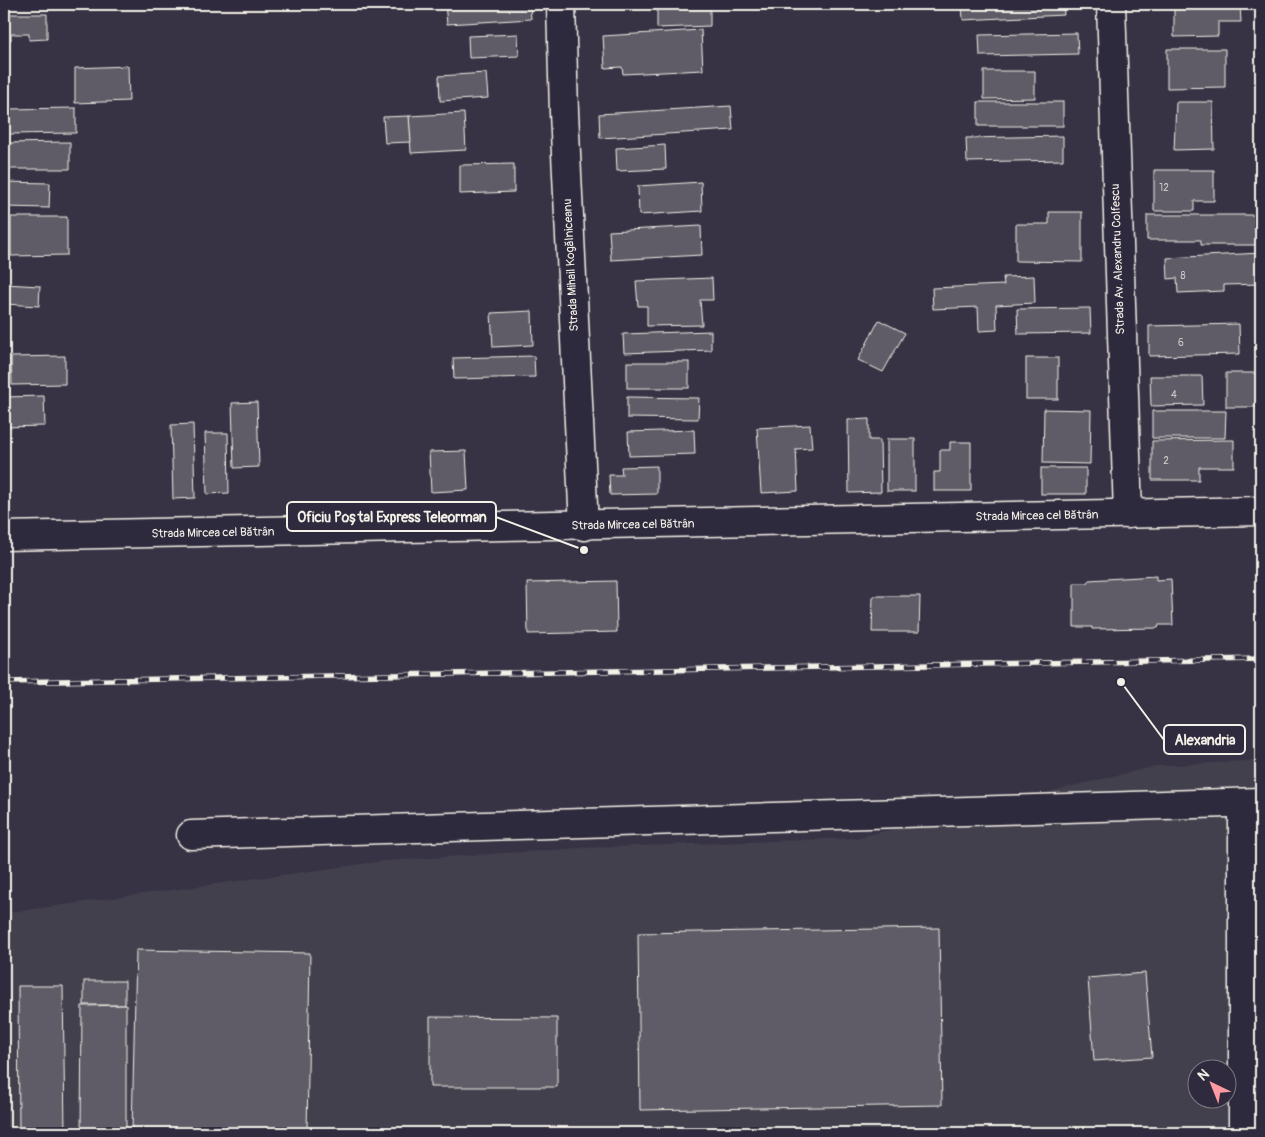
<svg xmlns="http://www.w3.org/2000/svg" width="1265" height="1137" font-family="Pangolin,sans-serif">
<rect width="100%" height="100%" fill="#373244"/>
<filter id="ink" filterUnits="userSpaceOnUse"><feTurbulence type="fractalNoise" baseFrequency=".02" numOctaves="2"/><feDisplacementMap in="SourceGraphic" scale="10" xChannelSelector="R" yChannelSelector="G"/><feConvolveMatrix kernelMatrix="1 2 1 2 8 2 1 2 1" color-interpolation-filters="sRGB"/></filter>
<g filter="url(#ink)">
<path fill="#433f4e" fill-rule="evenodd" d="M1261,760V1133H4V913L383,861L580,848L855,838L1156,766ZM1198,1070H1228V1100H1198Z"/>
<g fill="#5f5c67" stroke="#f4f1e8">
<path d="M445,4H530L531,19L447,24Z"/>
<path d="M657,4H710V26L657,28Z"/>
<path d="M962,4H1063L1064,15L963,20Z"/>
<path d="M1174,4H1240L1241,22H1218V36L1174,37Z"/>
<path d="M4,14H47V39L29,40V34H11V40H4Z"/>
<path d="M701,30L703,70L623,74L622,67L605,68L603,36Z"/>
<path d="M1077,33L1078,54L980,56L979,35Z"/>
<path d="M518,34L519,56L469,58L468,36Z"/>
<path d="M1167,49H1225V87L1167,88Z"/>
<path d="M128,66L129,101L75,103V68Z"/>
<path d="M984,71H1035V98L984,99Z"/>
<path d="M486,73L488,98L440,101L439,76Z"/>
<rect x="978" y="102" width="85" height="24"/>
<path d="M1176,102H1213L1214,149L1174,150Z"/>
<path d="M731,106L733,130L600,138L599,114Z"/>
<path d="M76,108V133L7,134V109Z"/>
<path d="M464,113L466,150L411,153L409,116Z"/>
<path d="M409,116L411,142L385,143L383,117Z"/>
<path d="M1063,136V160L967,162L966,138Z"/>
<path d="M70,142V169H4V143Z"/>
<path d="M665,145L666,169L617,171L616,148Z"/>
<path d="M514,164V192L460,194V165Z"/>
<path d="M1154,170H1214V201H1194V211H1154Z"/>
<path d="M4,182L50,183L49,208L4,207Z"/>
<path d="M701,182L702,211L639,215L638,186Z"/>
<path d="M1049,212H1082V262L1016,261V224H1049Z"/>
<path d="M1147,215H1261V245H1201V240H1147Z"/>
<path d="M11,217H67V255L11,256Z"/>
<path d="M701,226L702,255L611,260L609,231Z"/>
<path d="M1261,253V284L1224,285V291L1178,293L1177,278L1168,279L1167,258Z"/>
<path d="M1034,276L1035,303L996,305L997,330L979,331L978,307L933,309L932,288L1004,285L1003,277Z"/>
<path d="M712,278L713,300H700L702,325L647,326V306H638L636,281Z"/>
<path d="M4,284L40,286L39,306L4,304Z"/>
<path d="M1090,308L1091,333L1018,334L1017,309Z"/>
<path d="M532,311L533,345L493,347L491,313Z"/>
<path d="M879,320L905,333L883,372L858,360Z"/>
<path d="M1239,324L1240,354L1149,356V326Z"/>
<path d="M711,331V350L624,353L623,334Z"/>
<path d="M65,356V384L12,385L11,357Z"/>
<path d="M534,356L535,377L454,379L453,358Z"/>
<rect x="1026" y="358" width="32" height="41"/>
<rect x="627" y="362" width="62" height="26"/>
<rect x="1226" y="373" width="35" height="34"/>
<path d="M1150,376H1202L1203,405L1151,406Z"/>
<path d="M44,396L45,426L4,427V397Z"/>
<path d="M627,397L699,398L698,419L627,418Z"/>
<path d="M257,402L259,467L234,468L232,403Z"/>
<path d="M1044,409L1091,410L1090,464L1043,463Z"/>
<path d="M1152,411H1226L1225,438H1152Z"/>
<path d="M869,419V440H880L881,492L849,493L848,420Z"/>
<path d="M193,424L195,498L173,499L171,425Z"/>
<path d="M810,425L812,448L796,449L798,491L761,493L757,428Z"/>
<path d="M694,430L695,454L629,456L628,432Z"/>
<path d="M205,433H228L229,493L207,494Z"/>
<rect x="887" y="439" width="28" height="52"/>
<path d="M1234,440V467H1199V480H1152V441Z"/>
<path d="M950,442H971V491H934V472H940V450H950Z"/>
<path d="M466,451L468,490L431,492L429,452Z"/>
<path d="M657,466V494L610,495L609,475H622L621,467Z"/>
<rect x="1041" y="468" width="45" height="26"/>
<path d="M1156,576V580L1171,579L1173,625H1159L1158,628L1092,629V627H1074V583H1088L1089,580Z"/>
<path d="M616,581L617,632L528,634L527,583Z"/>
<path d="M873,596H920L919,632H872Z"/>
<path d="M939,928L942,1105L640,1110L638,933Z"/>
<path d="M136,950L310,953L307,1133H132Z"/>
<path d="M1145,973L1152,1057L1094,1061L1088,978Z"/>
<rect x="84" y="981" width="41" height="24"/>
<path d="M18,986H63L65,1133H19Z"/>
<path d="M126,1005V1133H81L82,1006Z"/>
<path d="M430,1017L557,1018V1087H430Z"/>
<path d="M1206,1128V1133H1131Z"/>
</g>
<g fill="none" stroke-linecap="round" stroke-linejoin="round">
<defs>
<g id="minor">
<path d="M561,4L564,112L584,526"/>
<path d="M1111,4L1128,514"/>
<path d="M4,536L1261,511"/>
<path d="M191,835L1261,802"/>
<path d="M1243,1133V803"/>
</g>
</defs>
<use href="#minor" stroke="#f4f1e8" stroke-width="31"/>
<use href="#minor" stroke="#2f2a3d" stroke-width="28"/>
<defs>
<path id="rail" d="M4,682L1261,659"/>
</defs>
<use href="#rail" stroke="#f4f1e8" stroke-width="5.5"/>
<use href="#rail" stroke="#2f2a3d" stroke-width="4" stroke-dasharray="11" stroke-linecap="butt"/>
</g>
</g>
<g text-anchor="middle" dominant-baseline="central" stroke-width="5" stroke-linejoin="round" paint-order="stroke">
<g font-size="10" fill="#cfccc8">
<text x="1164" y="188">12</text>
<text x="1183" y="276">8</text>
<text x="1181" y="343">6</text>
<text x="1174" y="395">4</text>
<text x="1166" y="461">2</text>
</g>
<g font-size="12" fill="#f4f1e8" stroke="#2f2a3d">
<text transform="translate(1118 259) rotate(-92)">Strada Av. Alexandru Colfescu</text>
<text transform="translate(571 265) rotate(-93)">Strada Mihail Kogălniceanu</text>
<text transform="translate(1037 516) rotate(-1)">Strada Mircea cel Bătrân</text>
<text transform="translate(633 525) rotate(-1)">Strada Mircea cel Bătrân</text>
<text transform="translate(213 533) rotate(-1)">Strada Mircea cel Bătrân</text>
</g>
</g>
<path fill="none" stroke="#f4f1e8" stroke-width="2" d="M584 550L496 517M1121 682L1164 740"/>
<g fill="#f4f1e8" stroke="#2f2a3d" stroke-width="2">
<circle cx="584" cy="550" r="5"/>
<circle cx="1121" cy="682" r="5"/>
</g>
<g fill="#2f2a3d" stroke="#f4f1e8" stroke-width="2">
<rect x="287" y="502" width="209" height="29" rx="5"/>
<rect x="1164" y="725" width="81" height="29" rx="5"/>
</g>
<g font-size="14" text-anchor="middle" font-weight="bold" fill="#f4f1e8">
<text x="392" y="522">Oficiu Poștal Express Teleorman</text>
<text x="1205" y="745">Alexandria</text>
</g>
<rect width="1265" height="1137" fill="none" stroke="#2f2a3d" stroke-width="20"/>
<rect x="10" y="10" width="1245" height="1117" fill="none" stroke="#f4f1e8" stroke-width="2" filter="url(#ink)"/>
<g transform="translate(1212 1084) rotate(317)"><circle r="24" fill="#2f2a3d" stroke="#7e7a81"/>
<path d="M0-4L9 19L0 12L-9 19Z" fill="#ff9aa2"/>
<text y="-8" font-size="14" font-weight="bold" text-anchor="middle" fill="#f4f1e8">N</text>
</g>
</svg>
